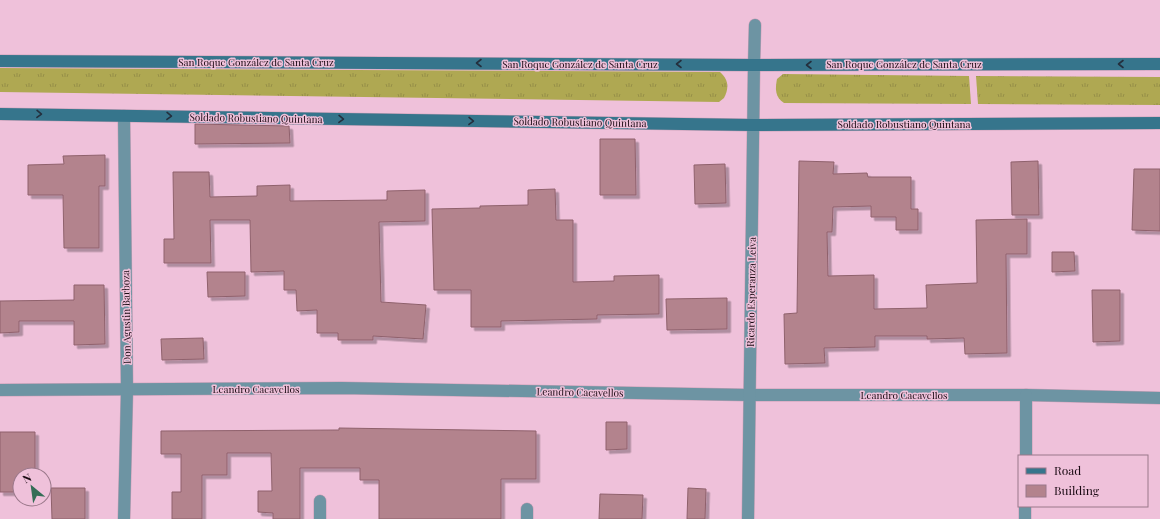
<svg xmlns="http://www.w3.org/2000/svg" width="1160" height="519" font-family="'Playfair Display',serif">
<defs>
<pattern id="grass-tufts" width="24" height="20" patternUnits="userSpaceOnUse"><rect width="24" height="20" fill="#afa852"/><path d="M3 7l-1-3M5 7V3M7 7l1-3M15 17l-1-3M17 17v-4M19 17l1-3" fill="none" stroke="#968f47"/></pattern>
<filter id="shadow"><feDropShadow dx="3.5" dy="3.5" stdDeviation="0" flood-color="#0004"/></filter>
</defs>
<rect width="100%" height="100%" fill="#efc1da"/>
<g fill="url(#grass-tufts)">
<path d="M0,68L720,72C729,80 729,88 724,98L719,102L0,92Z"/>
<path d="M783,74L969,76L971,104L784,103C775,97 775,89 777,79Z"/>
<path d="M976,76L1160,77V105L978,104Z"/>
</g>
<g fill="#b3838d" stroke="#8f616c" filter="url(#shadow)">
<path d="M195,124L289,126L290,143L195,144Z"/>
<path d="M600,139H635L636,195H600Z"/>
<path d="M105,155V186H99V248H64L63,195H28V165L64,164L63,156Z"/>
<path d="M799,161L834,162L833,174L867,173L868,177H911V209H918V230H896V217H871V206L833,207L832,232H827L828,276L874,275V309L927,308L926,285L977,283L976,220L1027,219V254H1006L1007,353L965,354L964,338L927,339V336H875V347L824,348L825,363L785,364L784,314L797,313Z"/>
<path d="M1038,161L1039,215H1012L1011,162Z"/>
<path d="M725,164L726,203L695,204L694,165Z"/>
<path d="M1134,169H1160V231L1132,230Z"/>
<path d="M173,172H209L210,197L257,196V186L290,185V201L387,200V191L425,190V221L379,222L381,302L426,305L423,339L373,336V340H338V333H317V310L297,311L296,290H284V271L251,272L250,220H210L211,263H164V239H174Z"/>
<path d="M555,189L556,220H573V282L614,281V276L659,275V314L597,315V319L501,321V327H471V290H434L432,209L480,208V206L528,205V190Z"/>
<path d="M1052,252H1074L1075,271L1052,272Z"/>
<path d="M207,272H245V296L208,297Z"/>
<path d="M74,285H104L105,344L74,345V321H19V332L0,333V301L74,300Z"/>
<path d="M1092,290H1120V341L1093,342Z"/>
<path d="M727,298V329L667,330L666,299Z"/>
<path d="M203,338L204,359L162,360L161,339Z"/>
<path d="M606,422H627V449L606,450Z"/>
<path d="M339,428L536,431V479H501V519H379V480H360V468H300V519H273V513L258,512V491H272L271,453H227V475H202V519H172V492H181V454H161V431L339,430Z"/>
<path d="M0,432H35V475H20V492H0Z"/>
<path d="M51,488H85V519H52Z"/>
<path d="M688,488L706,489L705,519H687Z"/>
<path d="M600,494L643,495L642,519H599Z"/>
</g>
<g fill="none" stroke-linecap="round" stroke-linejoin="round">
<defs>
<g id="lane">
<path d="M754,65L755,25"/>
<path d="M320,519V501"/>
<path d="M527,519V509"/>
</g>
<g id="street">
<path d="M0,390L341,388L750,395H1026L1160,398"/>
<path d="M1026,456V395"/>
<path d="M124,519L127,390L124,116"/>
<path d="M748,519L754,65"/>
<path d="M1025,519V506"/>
</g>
<g id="secondary">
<path d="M0,61L754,65L1160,64"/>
<path d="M0,114L753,125L1160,123"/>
</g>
</defs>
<use href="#lane" stroke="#c9a0b6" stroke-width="13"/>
<use href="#street" stroke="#c9a0b6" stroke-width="13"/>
<use href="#secondary" stroke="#c9a0b6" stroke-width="13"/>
<use href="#lane" stroke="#6d94a3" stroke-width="12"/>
<use href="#street" stroke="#6d94a3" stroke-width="12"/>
<use href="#secondary" stroke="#36758c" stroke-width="12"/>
</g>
<defs><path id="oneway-chevron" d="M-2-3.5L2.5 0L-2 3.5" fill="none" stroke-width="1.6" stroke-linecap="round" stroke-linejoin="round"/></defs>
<g stroke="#242f3d">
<use href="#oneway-chevron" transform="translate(479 63) rotate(-180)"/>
<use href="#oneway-chevron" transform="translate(679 64) rotate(-180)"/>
<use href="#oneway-chevron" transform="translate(1121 64) rotate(180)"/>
<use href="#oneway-chevron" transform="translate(809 65) rotate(180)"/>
<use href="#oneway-chevron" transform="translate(39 114) rotate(1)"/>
<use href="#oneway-chevron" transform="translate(169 116) rotate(1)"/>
<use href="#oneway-chevron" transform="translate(341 119) rotate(1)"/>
<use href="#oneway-chevron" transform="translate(471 121) rotate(1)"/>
</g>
<g text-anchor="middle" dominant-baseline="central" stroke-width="3" stroke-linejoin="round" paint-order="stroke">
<g font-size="10" fill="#1a0a13" stroke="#efc1da">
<text x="256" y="62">San Roque González de Santa Cruz</text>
<text x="580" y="64">San Roque González de Santa Cruz</text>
<text x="904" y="64">San Roque González de Santa Cruz</text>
<text transform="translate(256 118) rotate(1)">Soldado Robustiano Quintana</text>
<text transform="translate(580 122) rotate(1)">Soldado Robustiano Quintana</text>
<text x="904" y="124">Soldado Robustiano Quintana</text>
<text transform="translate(751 292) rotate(-89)">Ricardo Esperanza Leiva</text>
<text transform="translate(126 317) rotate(-91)">Don Agustin Barboza</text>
<text x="256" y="389">Leandro Cacavellos</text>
<text transform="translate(580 392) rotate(1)">Leandro Cacavellos</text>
<text x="904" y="395">Leandro Cacavellos</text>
</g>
</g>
<rect x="1018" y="455" width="130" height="52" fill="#efc1da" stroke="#9a788a"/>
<rect x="1026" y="468" width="20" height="6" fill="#36758c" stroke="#9a788a"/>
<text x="1054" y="475" font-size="12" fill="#1a0a13">Road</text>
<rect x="1026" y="485" width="20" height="12" fill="#b3838d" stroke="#9a788a"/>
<text x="1054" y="495" font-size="12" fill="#1a0a13">Building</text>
<g transform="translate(32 487) rotate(331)"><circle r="19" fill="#efc1da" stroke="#9a788a"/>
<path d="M0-3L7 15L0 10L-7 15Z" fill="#346d56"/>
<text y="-6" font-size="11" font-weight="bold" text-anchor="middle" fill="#1a0a13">N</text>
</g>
</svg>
